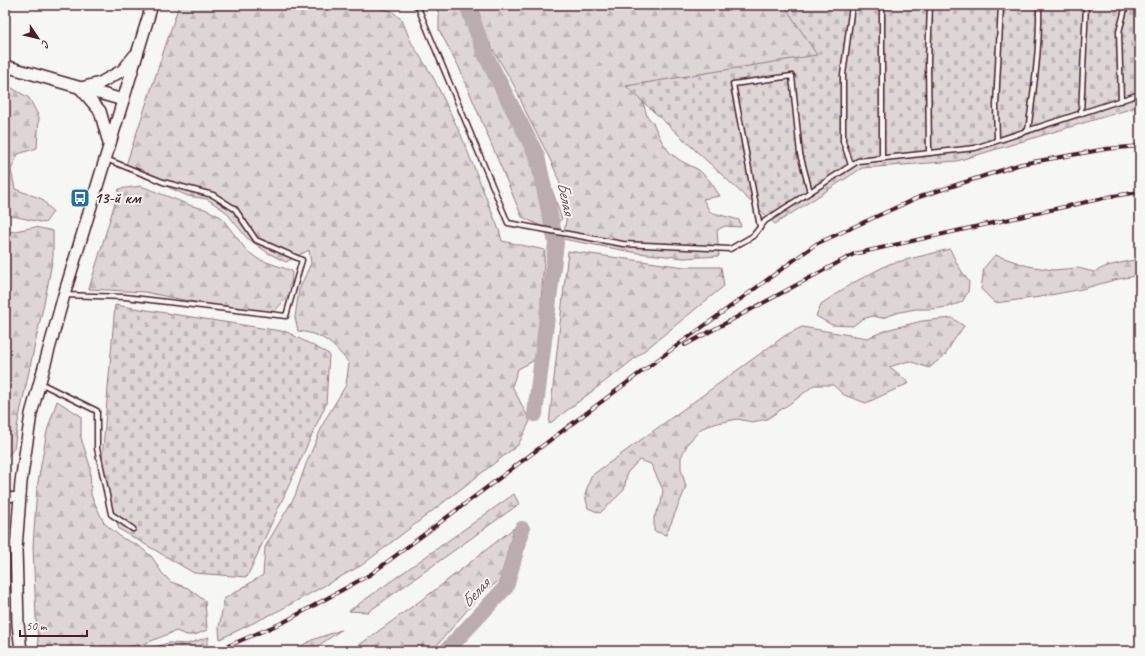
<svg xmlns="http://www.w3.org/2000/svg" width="1145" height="656" font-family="Caveat,sans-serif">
<defs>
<pattern id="forest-firs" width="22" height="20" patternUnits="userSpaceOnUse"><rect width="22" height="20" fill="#ddd6d5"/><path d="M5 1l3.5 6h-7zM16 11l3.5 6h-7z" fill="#bfb7b7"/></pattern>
<pattern id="cemetery-stones" width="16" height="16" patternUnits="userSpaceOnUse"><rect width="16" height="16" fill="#ddd6d5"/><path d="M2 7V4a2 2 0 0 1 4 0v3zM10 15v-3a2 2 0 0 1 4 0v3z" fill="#bfb7b7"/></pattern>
</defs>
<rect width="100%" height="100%" fill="#f6f6f2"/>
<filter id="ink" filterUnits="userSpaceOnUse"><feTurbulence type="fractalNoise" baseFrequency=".025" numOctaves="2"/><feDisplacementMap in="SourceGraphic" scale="8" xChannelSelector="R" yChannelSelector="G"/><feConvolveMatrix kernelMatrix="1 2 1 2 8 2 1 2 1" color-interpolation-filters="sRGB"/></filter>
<g filter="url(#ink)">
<g fill="url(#forest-firs)" stroke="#947a80">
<path d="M179,5H360L392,11L402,20L411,42L433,77L461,135L499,230L502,241L545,250L537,354L533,361L518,369L512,386L530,421L518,445L362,565L280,610L220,639L219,628L224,599L263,575L265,547L295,496L306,464L325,420L346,385L349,363C333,344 324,334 298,331L295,317L299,290L311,263L309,250L286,262L268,253L247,238L225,211L207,199L188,196L125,168Z"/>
<path d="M435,5H468L489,74L513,115L536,150L549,181L562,219L547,229L522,217L458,65L439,30V14Z"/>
<path d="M478,5H798L837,53L638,85L647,116L653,123L661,140L670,153L681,161L699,170L710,181L720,196L703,199L710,212L739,220L741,227L725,226L717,230L719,256L684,258L638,253L563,239C564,231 567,221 566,212C563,178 544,148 529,119C523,106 518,92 511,80C497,56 480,33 478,5Z"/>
<path d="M5,84L29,98L39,117L37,148L18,154L11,170L15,189L42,199L53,212L45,223L8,215L5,222Z"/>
<path d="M141,186L192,206L205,209L221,217L247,251L258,259L292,271L291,293L273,313L224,308L144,292L89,289L119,189Z"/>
<path d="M35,227L53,231V256L47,289L18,422L14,448L5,460V233Z"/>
<path d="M950,249L957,264L969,282L968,292L962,302L948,307L932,309H916L900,312L882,318L873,316L862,319L853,326L832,325L816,316L821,304L851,284L889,264Z"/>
<path d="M568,251L685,267H721L724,286L624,367L549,424Z"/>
<path d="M995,255L1028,266L1053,270L1078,268L1094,272L1107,266L1134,260L1140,265V275L1114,280L1082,289L1040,297L995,303L981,289L984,268Z"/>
<path d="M952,318L964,326L952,343L945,355L929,368L909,361L889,367L894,370L909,383L866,403L844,395L833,385H814L795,400L767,419L752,422L737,419L718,423L702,428L688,443L681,457V469L686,487L666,535L654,531V517L661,504L663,490L651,464L639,460L627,473L624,490L600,513L588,508L585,495L591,476L786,335L802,327L867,338L890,329L922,321Z"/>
<path d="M57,401L81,416V438L90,466L91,495L104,523L122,538L139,546L152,557L162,573L171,582L188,588L205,601L207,630L195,635H187L176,631L141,645L123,647L102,646L84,651H39L36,617L33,546L37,488L47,431Z"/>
<path d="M514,494L519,504L368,612L349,611Z"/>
<path d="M514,528L500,580L481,594L432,651H351L435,590Z"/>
<path d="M341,630L311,651H292L312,640Z"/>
<path d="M209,637L206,647L197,651H143L168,643L187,644Z"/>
</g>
<g fill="url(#cemetery-stones)" stroke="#947a80">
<path d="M784,5H1140V106L957,161L862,168L775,224L626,86L817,55Z"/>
<path d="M115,305L287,332L329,354L326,404L247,577L194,573L119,529L101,472Z"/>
</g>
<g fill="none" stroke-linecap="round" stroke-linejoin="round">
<g stroke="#bbadae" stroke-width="16">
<path d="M467,5L486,56L537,156L556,243L535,414"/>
<path d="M446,651L506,587L522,529"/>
</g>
<defs>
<g id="lane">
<path d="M415,5H417L508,223L623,244L730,249L753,236L765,221L858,161L975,148L1140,94"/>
<path d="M882,5V158"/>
<path d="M1121,101L1119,32L1126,5"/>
<path d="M1081,114L1086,5"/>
<path d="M1028,130C1034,89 1040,47 1039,5"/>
<path d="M997,140L996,105L1001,5"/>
<path d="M929,153L928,61L930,5"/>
<path d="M851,165L843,141V75L852,5"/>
<path d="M760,227L733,84L792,76L800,154L810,192"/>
<path d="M64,295L125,297L286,316L302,260L256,240L235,209L213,195L163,182L106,159"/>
<path d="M40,383L97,411V448L111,514L133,529"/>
</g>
<path id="street" d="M5,497H19"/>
<g id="secondary">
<path d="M5,66L123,100"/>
<path d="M81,88L100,83L123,70L135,55"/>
<path d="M81,89L100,111L109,143"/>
<path d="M21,651L18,624L16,549L21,482L31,414L64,295L152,5"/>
</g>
</defs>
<use href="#lane" stroke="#4a1f2b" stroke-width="7"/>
<use href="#street" stroke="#4a1f2b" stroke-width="11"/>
<use href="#secondary" stroke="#4a1f2b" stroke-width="14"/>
<use href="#lane" stroke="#f6f6f2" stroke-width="4"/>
<use href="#street" stroke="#f6f6f2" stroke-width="8"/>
<use href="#secondary" stroke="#f6f6f2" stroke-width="11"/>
<defs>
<g id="rail">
<path d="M685,345L854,254L1113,196L1140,192"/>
<path d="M216,651L284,622L371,574L656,361L816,244L919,197L1021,164L1106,149L1140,146"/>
</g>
</defs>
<use href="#rail" stroke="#4a1f2b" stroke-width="4"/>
<use href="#rail" stroke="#f6f6f2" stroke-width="2.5" stroke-dasharray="8" stroke-linecap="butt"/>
</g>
</g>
<defs>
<symbol id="bus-square" viewBox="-11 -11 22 22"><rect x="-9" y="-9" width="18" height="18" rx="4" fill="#1f6fb2" stroke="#f6f6f2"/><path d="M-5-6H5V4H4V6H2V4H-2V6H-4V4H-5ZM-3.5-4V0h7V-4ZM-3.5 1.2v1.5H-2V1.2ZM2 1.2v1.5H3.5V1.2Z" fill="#fff"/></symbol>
</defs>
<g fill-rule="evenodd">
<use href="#bus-square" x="69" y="187" width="22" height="22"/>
</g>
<g text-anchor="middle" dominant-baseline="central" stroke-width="4" stroke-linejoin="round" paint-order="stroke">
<g font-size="16" font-weight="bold" fill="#4a1f2b" stroke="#f6f6f2" text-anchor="start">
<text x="94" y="198">13-й км</text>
</g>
<g font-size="17" font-style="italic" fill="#6c4a52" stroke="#f6f6f2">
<text transform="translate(566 198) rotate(78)">Белая</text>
<text transform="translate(475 593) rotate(-47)">Белая</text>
</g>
</g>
<rect width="1145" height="656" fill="none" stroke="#f6f6f2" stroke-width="20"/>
<rect x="10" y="10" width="1125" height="636" fill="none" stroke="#4a1f2b" stroke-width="1.5" filter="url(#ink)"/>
<g transform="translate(38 38) rotate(125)" stroke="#f6f6f2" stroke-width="3" paint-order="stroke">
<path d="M0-3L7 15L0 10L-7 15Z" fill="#4a1f2b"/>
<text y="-6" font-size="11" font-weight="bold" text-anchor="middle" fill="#4a1f2b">С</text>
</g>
<path d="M20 630v6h67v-6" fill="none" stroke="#4a1f2b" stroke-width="2"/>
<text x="26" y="630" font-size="12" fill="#4a1f2b" stroke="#f6f6f2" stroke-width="3" paint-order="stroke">50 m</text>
</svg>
